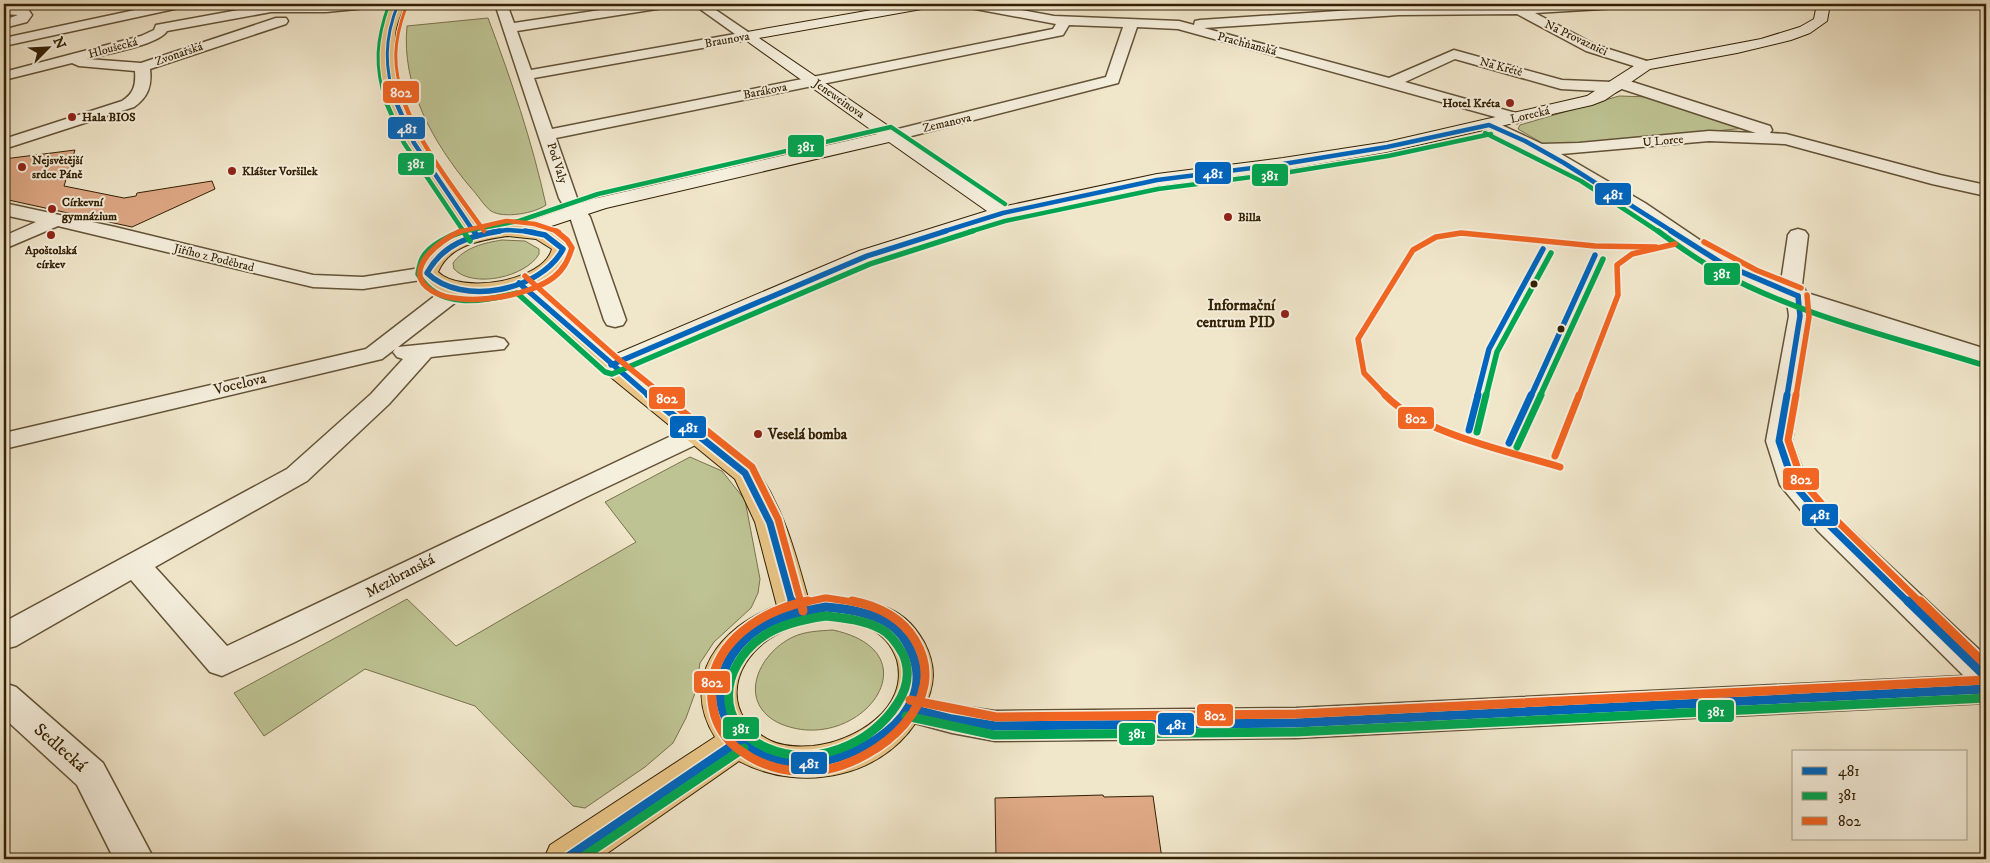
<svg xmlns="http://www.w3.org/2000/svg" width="1990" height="863" font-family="'IM FELL DW Pica',serif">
<rect width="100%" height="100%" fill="#f0e6ca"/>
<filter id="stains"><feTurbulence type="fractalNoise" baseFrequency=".004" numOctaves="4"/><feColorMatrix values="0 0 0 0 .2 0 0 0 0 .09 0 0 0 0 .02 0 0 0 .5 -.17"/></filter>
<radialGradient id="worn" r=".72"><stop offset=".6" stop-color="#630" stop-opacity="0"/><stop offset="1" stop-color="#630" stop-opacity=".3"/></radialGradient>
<g fill="#bec393" stroke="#79724c">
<path d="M488,18C511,79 532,141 546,205C535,213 504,219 491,211C484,206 477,194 471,188C433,143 401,86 407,26Z"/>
<path d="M1619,96L1651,97L1746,128L1549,147L1518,129L1520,125Z"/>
<path d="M502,240L525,241L539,249V254C526,277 473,289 454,269L453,263C465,247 484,243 502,240Z"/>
<path d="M690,457L722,471L745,500L760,579L758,593L751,608L714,642L700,663L695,693L686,718L673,743L645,767L585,808L573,806L475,706L365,669L264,736L234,693L407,599L456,646L636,542L605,502Z"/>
<path d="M833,630C938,653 859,756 781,724C736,704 757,654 793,637C806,631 819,631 833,630Z"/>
</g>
<g fill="#dea885" stroke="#342104">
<path d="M75,150L64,186L124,198L136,196L137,193L212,181L215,189L132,227L4,199V159Z"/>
<path d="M1103,795L1104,797L1153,796L1162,859H996L995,798Z"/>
</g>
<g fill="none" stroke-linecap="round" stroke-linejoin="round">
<defs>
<g id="street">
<path d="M163,4H185L179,8L4,46V38Z"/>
<path d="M271,4H373L367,8L326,12H271L167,31C159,45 104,54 87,59L141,63L276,18H286L288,21L286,24L150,69C152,86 148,97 134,107L4,149V139L122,101C134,93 136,85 135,71L79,66L72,63L4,80V72L141,36L154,30L156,25Z"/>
<path d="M495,4H507L514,23L640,4H669L663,8L517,31L531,70L735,34L693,4H707L754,36L747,40L534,78L552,129L1053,29L1056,24L970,8L964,4H989L1054,16L1179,21L1194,25L1195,21L1200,20L1399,7L1624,4L1618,8L1535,13L1596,45L1650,62L1652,65L1650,68H1640L1586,51L1517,14L1399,15L1204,28L1389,78L1454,50L1562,80L1613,82L1620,78L1770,126L1772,130L1770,133L1786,134L1940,175L1986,185V196L1932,184L1785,144L1709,141L1561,154L1645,203L1719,253L1781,282L1788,235L1791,231L1798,229L1805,231L1808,235L1802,285L1807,293L1986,349V364L1810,309L1792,441L1807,482L1838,517L1986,656V703L1296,738L995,741L952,733L896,718L890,708L896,698L908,694L952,705L995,711L1296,708L1964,676L1818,531L1780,485L1766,441L1789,316L1787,301L1716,268L1577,177L1483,128L1481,125L1483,122H1495L1542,144L1579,143L1709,131L1756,133L1622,89L1616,92L1561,89L1455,59L1405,82L1523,115L1525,118L1517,123L1178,29L1137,27L1118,83L892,141L886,140L884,136L886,132L1106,77L1123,27L1069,25L1063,35L1058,36L556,138L577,198L590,217L626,320L623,325L615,327L607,325L604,320L570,217L559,198Z"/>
<path d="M4,6L28,9L32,15L27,22L4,28V20L18,15L4,14Z"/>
<path d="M4,203L115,227L313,275L363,277L427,267L434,269L438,273L434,277L427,279L363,289L313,287L58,226L4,249V236L36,222L4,215Z"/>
<path d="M457,283L465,285L468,290L465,295L398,347L496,337L504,339L508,344L504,349L431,357L389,404L307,481L155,567L227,646L688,428L697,426L706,428L710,434L706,440L588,496L293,643L222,676L210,672L131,580L16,646L4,649V622L287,469L371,394L403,359L397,357L393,352L395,349L382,359L4,449V433L366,349L449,285Z"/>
<path d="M4,683L16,687L103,763L154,859H114L77,785L4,718Z"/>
</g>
<path id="secondary" d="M906,4H934L927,8L759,38L1006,206L1157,174L1283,158L1387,142L1587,96L1640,62L1761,39L1800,27L1814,19L1817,4H1830L1827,21L1810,33L1791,40L1737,53L1650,69L1605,100L1592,105L1387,152L1283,170L1157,186L1008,218L875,261L620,370L611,373L602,370L598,365L602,360L859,251L987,211L889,142L606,208L521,236L514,234L511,230L514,226L593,199L877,134L740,36L747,32Z"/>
<path id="primary" d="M392,4H405C401,14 395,26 395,37C388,111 441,172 482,228C511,222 556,220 574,249C569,269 552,278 535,285L620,360L755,467C783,507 795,551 808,598C832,593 855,598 879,605C900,611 913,623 924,642C937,667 935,686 923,710C890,777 802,795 739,761L599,859H544L550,845L715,737C679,679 720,626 777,606L755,522L735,479L602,370L515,291C482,300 438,305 416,273C426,250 441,240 464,232C425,176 370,110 380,36C382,26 388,14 392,4ZM507,236L536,239L552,249C544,281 461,295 438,272C449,245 481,240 507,236ZM826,619C839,621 854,621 867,627C881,633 892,645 897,660C910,709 854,742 813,746C799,747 784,747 771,741C723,718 728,667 769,639C787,627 806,622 826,619Z"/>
</defs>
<use href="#street" stroke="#635236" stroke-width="3"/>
<use href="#secondary" stroke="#342104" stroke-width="2"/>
<use href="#primary" stroke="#342104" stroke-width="2"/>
<use href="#street" fill="#f5efdd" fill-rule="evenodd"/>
<use href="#secondary" fill="#f5efdd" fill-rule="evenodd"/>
<use href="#primary" fill="#e8c385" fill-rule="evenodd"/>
<defs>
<path id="bus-1-far4" d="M396,103C384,68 384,39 398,4"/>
<g id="bus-1-far3">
<path d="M396,102L414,143L474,232"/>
<path d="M492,232L507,230L534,232"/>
<path d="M942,232L1003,213L1157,180L1283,164L1387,147L1489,125L1525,141L1564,163L1673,232"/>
</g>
<g id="bus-1-far2">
<path d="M474,231L477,236"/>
<path d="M500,231C469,236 443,244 427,273C462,307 541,291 563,249L545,235L525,231"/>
<path d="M1671,231L1723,264L1798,296"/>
<path d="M519,283L649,396"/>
<path d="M611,365L867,256L946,231"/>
<path d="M1477,396L1489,349L1543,249"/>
<path d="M1531,396L1595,255"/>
<path d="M1787,396L1800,316L1798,296"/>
</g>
<g id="bus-1-far1">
<path d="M648,395L745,473L770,523L792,603"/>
<path d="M1787,395L1779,441L1794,485L1828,524L1909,603"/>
<path d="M1469,430L1478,395"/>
<path d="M1509,443L1531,395"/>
</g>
<g id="bus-1">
<path d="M792,601L795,613"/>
<path d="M1908,601L1986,677"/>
<path d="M826,607C847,609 869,612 888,623C900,630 908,643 913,656C936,717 855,762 805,763C786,763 763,759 748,746C705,712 715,658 758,629C778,616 803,611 826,607Z"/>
<path d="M908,708L952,719L995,726L1296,723L1986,689"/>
<path d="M565,859L739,741"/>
</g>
<path id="bus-2-far4" d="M386,103C374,66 376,40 389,4"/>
<g id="bus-2-far3">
<path d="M386,102L404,143L464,232"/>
<path d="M1485,133L1581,181L1659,232"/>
<path d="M460,232L519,221L598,194L891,127L1005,204"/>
<path d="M969,232L1005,221L1158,189L1284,173L1388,156L1491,134"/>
</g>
<g id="bus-2-far2">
<path d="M463,231L470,241"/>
<path d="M464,231C451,235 428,245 422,259C420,263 419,269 418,274C439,311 482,301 517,293L605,372L612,374L870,264L973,231"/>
<path d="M1658,231C1677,245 1697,260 1718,271C1800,316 1894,337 1983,365"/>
<path d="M1486,396L1497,352L1551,253"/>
<path d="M1540,396L1603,259"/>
</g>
<g id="bus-2-far1">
<path d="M1477,432L1486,395"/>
<path d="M1517,447L1541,395"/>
</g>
<g id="bus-2">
<path d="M826,616C845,618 864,620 881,629C891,634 898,645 903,654C911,672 907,689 897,704C871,745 813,768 767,748C714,725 719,668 762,637C780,624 804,619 826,616Z"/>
<path d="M906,716L994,735L1296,732L1986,698"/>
<path d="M580,859L744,748"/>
</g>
<path id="bus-3-far4" d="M405,103C392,66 393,43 406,7"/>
<g id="bus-3-far3">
<path d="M404,102C422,149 455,190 484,231"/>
<path d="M507,221L535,224L559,232"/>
<path d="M458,232L506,221"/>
</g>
<g id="bus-3-far2">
<path d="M461,231C441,239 399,271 432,291C461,308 529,297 554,277C564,269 568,260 572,248L567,240L556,231"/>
<path d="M1704,242L1756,270L1801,288"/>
<path d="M525,276L617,358L664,396"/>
<path d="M1386,396L1364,373L1358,339L1413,250L1436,237L1461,233L1595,246L1656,247"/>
<path d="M1579,396L1618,295L1617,265L1632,254L1675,244"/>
<path d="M1796,396L1809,317L1807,295"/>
</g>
<g id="bus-3-far1">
<path d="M662,395L752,467L778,519L801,603"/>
<path d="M1385,395C1423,434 1507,451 1560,467"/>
<path d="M1796,395L1788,440L1802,481L1834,518L1921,603"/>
<path d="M1555,456L1579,395"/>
<path d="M827,598L859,603"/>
<path d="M802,603L825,598"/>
</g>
<g id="bus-3">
<path d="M801,601L803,611"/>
<path d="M808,601C757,612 702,648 713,708C716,725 726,741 741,751C764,768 795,775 824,770C879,760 952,702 915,640C901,617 878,606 852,601"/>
<path d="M1920,601L1986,665"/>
<path d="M910,700L996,717L1296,714L1986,680"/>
</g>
</defs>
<use href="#bus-1-far4" stroke="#f5efdd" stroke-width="5"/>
<use href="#bus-1-far3" stroke="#f5efdd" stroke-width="7"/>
<use href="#bus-1-far2" stroke="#f5efdd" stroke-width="9"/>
<use href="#bus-1-far1" stroke="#f5efdd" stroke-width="11"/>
<use href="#bus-1" stroke="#f5efdd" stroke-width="12"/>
<use href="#bus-2-far4" stroke="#f5efdd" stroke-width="5"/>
<use href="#bus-2-far3" stroke="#f5efdd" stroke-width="7"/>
<use href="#bus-2-far2" stroke="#f5efdd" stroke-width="9"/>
<use href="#bus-2-far1" stroke="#f5efdd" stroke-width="11"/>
<use href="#bus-2" stroke="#f5efdd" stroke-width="12"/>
<use href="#bus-3-far4" stroke="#f5efdd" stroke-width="5"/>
<use href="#bus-3-far3" stroke="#f5efdd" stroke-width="7"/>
<use href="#bus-3-far2" stroke="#f5efdd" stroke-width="9"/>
<use href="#bus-3-far1" stroke="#f5efdd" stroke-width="11"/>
<use href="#bus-3" stroke="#f5efdd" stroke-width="12"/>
<use href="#bus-1-far4" stroke="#0065bd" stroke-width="3"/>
<use href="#bus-1-far3" stroke="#0065bd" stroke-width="4.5"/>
<use href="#bus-1-far2" stroke="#0065bd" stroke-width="5.5"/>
<use href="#bus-1-far1" stroke="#0065bd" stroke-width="7"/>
<use href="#bus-1" stroke="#0065bd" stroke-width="9"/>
<use href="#bus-2-far4" stroke="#00a651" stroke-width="3"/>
<use href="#bus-2-far3" stroke="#00a651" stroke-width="4.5"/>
<use href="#bus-2-far2" stroke="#00a651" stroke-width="5.5"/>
<use href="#bus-2-far1" stroke="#00a651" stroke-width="7"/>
<use href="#bus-2" stroke="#00a651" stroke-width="9"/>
<use href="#bus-3-far4" stroke="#f26522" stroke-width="3"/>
<use href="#bus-3-far3" stroke="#f26522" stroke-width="4.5"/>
<use href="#bus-3-far2" stroke="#f26522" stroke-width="5.5"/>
<use href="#bus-3-far1" stroke="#f26522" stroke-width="7"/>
<use href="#bus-3" stroke="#f26522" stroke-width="9"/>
</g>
<g fill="#8f2418" stroke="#f5efdd" stroke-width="2">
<circle cx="1510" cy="103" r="5"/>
<circle cx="72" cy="117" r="5"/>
<circle cx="22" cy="167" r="5"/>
<circle cx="232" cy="171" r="5"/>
<circle cx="52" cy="209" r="5"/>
<circle cx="1228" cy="217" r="5"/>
<circle cx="51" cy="235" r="5"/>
<circle cx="1285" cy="314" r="5"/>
<circle cx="758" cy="434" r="5"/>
</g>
<g fill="#342104" stroke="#f5efdd" stroke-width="2">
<circle cx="1534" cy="284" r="4.5"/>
<circle cx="1561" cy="329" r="4.5"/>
</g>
<g text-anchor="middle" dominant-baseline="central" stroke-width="4" stroke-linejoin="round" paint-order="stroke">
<g font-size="12" fill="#342104" stroke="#f5efdd">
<text transform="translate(1576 38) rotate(25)">Na Provaznici</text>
<text transform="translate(727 40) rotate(-10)">Braunova</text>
<text transform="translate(1247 44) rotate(15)">Prachňanská</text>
<text transform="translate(113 48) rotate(-15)">Hloušecká</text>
<text transform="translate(179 54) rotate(-19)">Zvonařská</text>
<text transform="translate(1501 67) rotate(15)">Na Krétě</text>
<text transform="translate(765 91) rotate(-11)">Barákova</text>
<text transform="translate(839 99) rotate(35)">Jeneweinova</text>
<text transform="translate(1530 115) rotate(-13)">Lorecká</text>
<text transform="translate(947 123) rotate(-13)">Zemanova</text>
<text transform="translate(1663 141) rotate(-5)">U Lorce</text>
<text transform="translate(557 163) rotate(72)">Pod Valy</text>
<text transform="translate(214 258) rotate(14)">Jiřího z Poděbrad</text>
</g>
<g font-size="12" font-weight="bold" fill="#342104" stroke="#f5efdd" text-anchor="start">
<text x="1500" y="103" text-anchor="end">Hotel Kréta</text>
<text x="82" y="117">Hala BIOS</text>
<text x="32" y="160">Nejsvětější<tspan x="32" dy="14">srdce Páně</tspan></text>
<text x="242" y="171">Klášter Voršilek</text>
<text x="62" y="202">Církevní<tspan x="62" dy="14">gymnázium</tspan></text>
<text x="1238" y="217">Billa</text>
<text x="51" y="250" text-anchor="middle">Apoštolská<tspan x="51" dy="14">církev</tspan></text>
</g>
<g font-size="15" font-weight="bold" fill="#342104" stroke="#f5efdd" text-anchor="end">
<text x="1275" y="305">Informační<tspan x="1275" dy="17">centrum PID</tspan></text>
<text x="768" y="434" text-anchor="start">Veselá bomba</text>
</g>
<g font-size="15" fill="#342104" stroke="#f5efdd">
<text transform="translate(240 384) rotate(-13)">Vocelova</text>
<text transform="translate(400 576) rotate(-28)">Mezibranská</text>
</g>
<g font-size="18" fill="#342104" stroke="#f5efdd">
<text transform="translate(60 748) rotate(41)">Sedlecká</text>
</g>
</g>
<g stroke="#f5efdd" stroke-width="2">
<rect x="382" y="80" width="38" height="24" rx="5" fill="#f26522"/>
<rect x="387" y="116" width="39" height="24" rx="5" fill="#0065bd"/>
<rect x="787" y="134" width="38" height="24" rx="5" fill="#00a651"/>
<rect x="397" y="152" width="38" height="24" rx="5" fill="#00a651"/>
<rect x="1194" y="161" width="38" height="24" rx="5" fill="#0065bd"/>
<rect x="1251" y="163" width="38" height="24" rx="5" fill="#00a651"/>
<rect x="1594" y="182" width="38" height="24" rx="5" fill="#0065bd"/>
<rect x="1703" y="262" width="38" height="24" rx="5" fill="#00a651"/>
<rect x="648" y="386" width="38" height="24" rx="5" fill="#f26522"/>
<rect x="1397" y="406" width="38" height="24" rx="5" fill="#f26522"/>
<rect x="669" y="415" width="38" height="24" rx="5" fill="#0065bd"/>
<rect x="1782" y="467" width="38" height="24" rx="5" fill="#f26522"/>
<rect x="1801" y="503" width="38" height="24" rx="5" fill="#0065bd"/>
<rect x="693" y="670" width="38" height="24" rx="5" fill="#f26522"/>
<rect x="1697" y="699" width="38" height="24" rx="5" fill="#00a651"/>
<rect x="1196" y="703" width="38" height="24" rx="5" fill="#f26522"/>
<rect x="1157" y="712" width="38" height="24" rx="5" fill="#0065bd"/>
<rect x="722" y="716" width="38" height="24" rx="5" fill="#00a651"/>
<rect x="1118" y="722" width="38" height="24" rx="5" fill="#00a651"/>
<rect x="790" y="751" width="38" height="24" rx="5" fill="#0065bd"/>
</g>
<g font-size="14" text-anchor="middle" font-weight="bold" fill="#fff">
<text x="401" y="97">802</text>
<text x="407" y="133">481</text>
<text x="806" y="151">381</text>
<text x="416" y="168">381</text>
<text x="1213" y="178">481</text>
<text x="1270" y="180">381</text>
<text x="1613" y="199">481</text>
<text x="1722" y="278">381</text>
<text x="667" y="403">802</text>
<text x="1416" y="423">802</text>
<text x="688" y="432">481</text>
<text x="1801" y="484">802</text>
<text x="1820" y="519">481</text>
<text x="712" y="687">802</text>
<text x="1716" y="716">381</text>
<text x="1215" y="720">802</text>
<text x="1176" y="729">481</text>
<text x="741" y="733">381</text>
<text x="1137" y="738">381</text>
<text x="809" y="768">481</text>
</g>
<rect width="1990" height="863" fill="none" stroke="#f0e6ca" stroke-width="20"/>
<rect x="5" y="5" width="1980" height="853" fill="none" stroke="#342104" stroke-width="2.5"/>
<rect x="10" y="10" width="1970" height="843" fill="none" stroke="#342104"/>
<rect x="1792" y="750" width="175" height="90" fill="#f5efdd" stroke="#a89d86"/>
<rect x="1802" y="767" width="25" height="8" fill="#0065bd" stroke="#a89d86"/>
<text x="1838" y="776" font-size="15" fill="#342104">481</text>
<rect x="1802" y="792" width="25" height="8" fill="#00a651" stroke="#a89d86"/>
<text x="1838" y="800" font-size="15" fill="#342104">381</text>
<rect x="1802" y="817" width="25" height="8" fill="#f26522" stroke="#a89d86"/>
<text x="1838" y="826" font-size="15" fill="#342104">802</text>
<g transform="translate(48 48) rotate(66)" stroke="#f5efdd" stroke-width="4" paint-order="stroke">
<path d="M0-4L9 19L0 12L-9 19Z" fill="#342104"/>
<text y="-8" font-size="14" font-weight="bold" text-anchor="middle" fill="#342104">N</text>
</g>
<rect width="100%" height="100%" filter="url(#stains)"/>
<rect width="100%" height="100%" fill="url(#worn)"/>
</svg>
